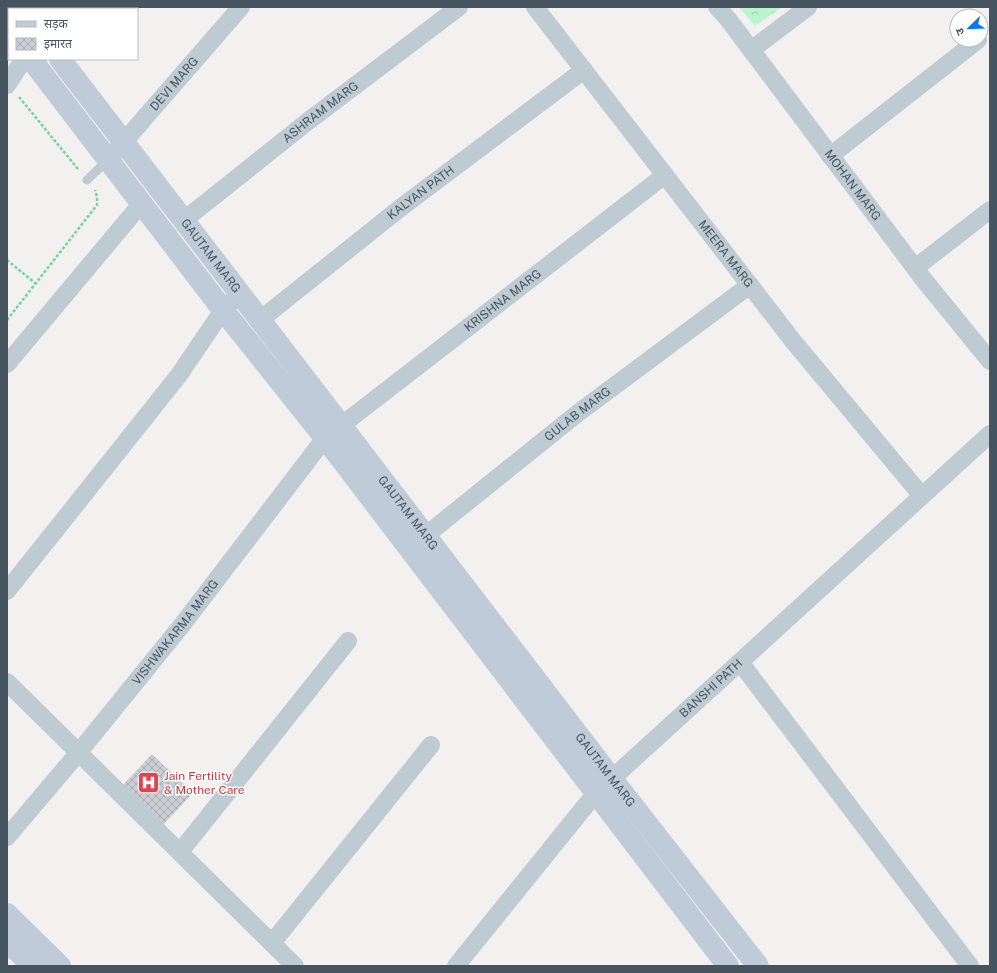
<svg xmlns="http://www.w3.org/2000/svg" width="997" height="973" font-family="'Public Sans','Noto Sans Devanagari',sans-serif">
<defs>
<pattern id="park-crowns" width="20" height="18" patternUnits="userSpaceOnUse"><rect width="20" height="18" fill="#bbf3cf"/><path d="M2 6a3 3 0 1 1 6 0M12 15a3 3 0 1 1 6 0" fill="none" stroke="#a2d2b4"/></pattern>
<pattern id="building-cross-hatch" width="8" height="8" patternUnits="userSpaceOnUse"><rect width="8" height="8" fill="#cbcfd5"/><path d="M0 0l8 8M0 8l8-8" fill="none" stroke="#a7abb0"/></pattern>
</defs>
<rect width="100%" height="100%" fill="#f3f0f0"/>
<path fill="url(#park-crowns)" d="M739,7H782L755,26Z"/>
<path fill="url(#building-cross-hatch)" d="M152,754L193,793L163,825L122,786Z"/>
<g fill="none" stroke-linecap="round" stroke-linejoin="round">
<g stroke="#70d4a0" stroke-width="2.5" stroke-dasharray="3 2" stroke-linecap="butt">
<path d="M19,97L78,169"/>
<path d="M7,260L35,283"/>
<path d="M7,320L97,205V197L95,190"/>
</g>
<path stroke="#bfcbd3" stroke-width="9" d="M87,180L108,160"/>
<g stroke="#bfcbd3" stroke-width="18">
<path id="s1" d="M535,7L793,341L922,496"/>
<path id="s2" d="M717,7L728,19L924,280L990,361"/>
<path d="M60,9L62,7"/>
<path d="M751,50L808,7"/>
<path d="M7,85L24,59"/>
<path d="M830,156L978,40"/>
<path id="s3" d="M108,160L241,7"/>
<path id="s4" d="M184,220L307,122L459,7"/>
<path d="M915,268L990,210"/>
<path id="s5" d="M260,320L399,209L584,70"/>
<path d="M7,364L141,204"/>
<path id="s6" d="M415,544L578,413L750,285"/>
<path d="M7,591L179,375L223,310L241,293"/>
<path d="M740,662L970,966"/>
<path d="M7,682L295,966"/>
<path id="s7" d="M7,837L79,752L182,625L325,438L665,175"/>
<path d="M180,852L348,641"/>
<path d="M272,943L431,745"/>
<path id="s8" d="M456,966L595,794L990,434"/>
</g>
<g stroke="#bfccd8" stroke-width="22">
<path d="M21,7L22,9"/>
<path d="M7,27L9,29"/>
<path d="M31,59L223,310L325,438L728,966"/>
<path id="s9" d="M60,59L612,779L758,966"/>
<path d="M7,914L60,966"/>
<path d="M7,941L33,966"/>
</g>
</g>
<defs>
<symbol id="hospital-square" viewBox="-11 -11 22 22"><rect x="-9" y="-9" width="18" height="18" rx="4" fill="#e0444e" stroke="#fff"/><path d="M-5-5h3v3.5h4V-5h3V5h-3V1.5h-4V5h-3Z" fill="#fff"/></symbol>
</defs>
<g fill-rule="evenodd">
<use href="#hospital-square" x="136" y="770" width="25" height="25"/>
</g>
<g text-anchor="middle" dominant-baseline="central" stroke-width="3" stroke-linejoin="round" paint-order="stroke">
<g font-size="12" fill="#46545f" stroke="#fff">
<text stroke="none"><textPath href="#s3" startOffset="101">DEVI MARG</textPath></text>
<text stroke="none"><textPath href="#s4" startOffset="174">ASHRAM MARG</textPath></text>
<text stroke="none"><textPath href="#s2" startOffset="224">MOHAN MARG</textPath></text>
<text stroke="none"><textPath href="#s5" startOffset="205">KALYAN PATH</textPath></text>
<text stroke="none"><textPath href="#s1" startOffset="312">MEERA MARG</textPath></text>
<text stroke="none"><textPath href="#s9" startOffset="248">GAUTAM MARG</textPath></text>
<text stroke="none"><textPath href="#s7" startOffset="735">KRISHNA MARG</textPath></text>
<text stroke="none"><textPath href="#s6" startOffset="208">GULAB MARG</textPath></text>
<text stroke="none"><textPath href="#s9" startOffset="572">GAUTAM MARG</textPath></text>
<text stroke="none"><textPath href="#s7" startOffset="265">VISHWAKARMA MARG</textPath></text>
<text stroke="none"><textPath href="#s8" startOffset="378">BANSHI PATH</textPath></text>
<text stroke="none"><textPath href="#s9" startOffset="896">GAUTAM MARG</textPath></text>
</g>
<g font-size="12" fill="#be3a42" stroke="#fff" text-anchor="start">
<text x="164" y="776">Jain Fertility<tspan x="164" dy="14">&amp; Mother Care</tspan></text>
</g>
</g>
<rect width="997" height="973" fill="none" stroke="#46545f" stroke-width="16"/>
<rect x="8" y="8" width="130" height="52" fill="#ffffff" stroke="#b5bbbf"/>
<rect x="16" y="21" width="20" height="6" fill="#bfccd8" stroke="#b5bbbf"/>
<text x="44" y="28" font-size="12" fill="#46545f">सड़क</text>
<rect x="16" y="38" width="20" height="12" fill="url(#building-cross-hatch)" stroke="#b5bbbf"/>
<text x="44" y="48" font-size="12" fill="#46545f">इमारत</text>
<g transform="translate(969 28) rotate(247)"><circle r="19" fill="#ffffff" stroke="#b5bbbf"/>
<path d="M0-3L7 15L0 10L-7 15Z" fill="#0a76f2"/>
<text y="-6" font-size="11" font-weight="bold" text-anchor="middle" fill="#46545f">उ</text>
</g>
</svg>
